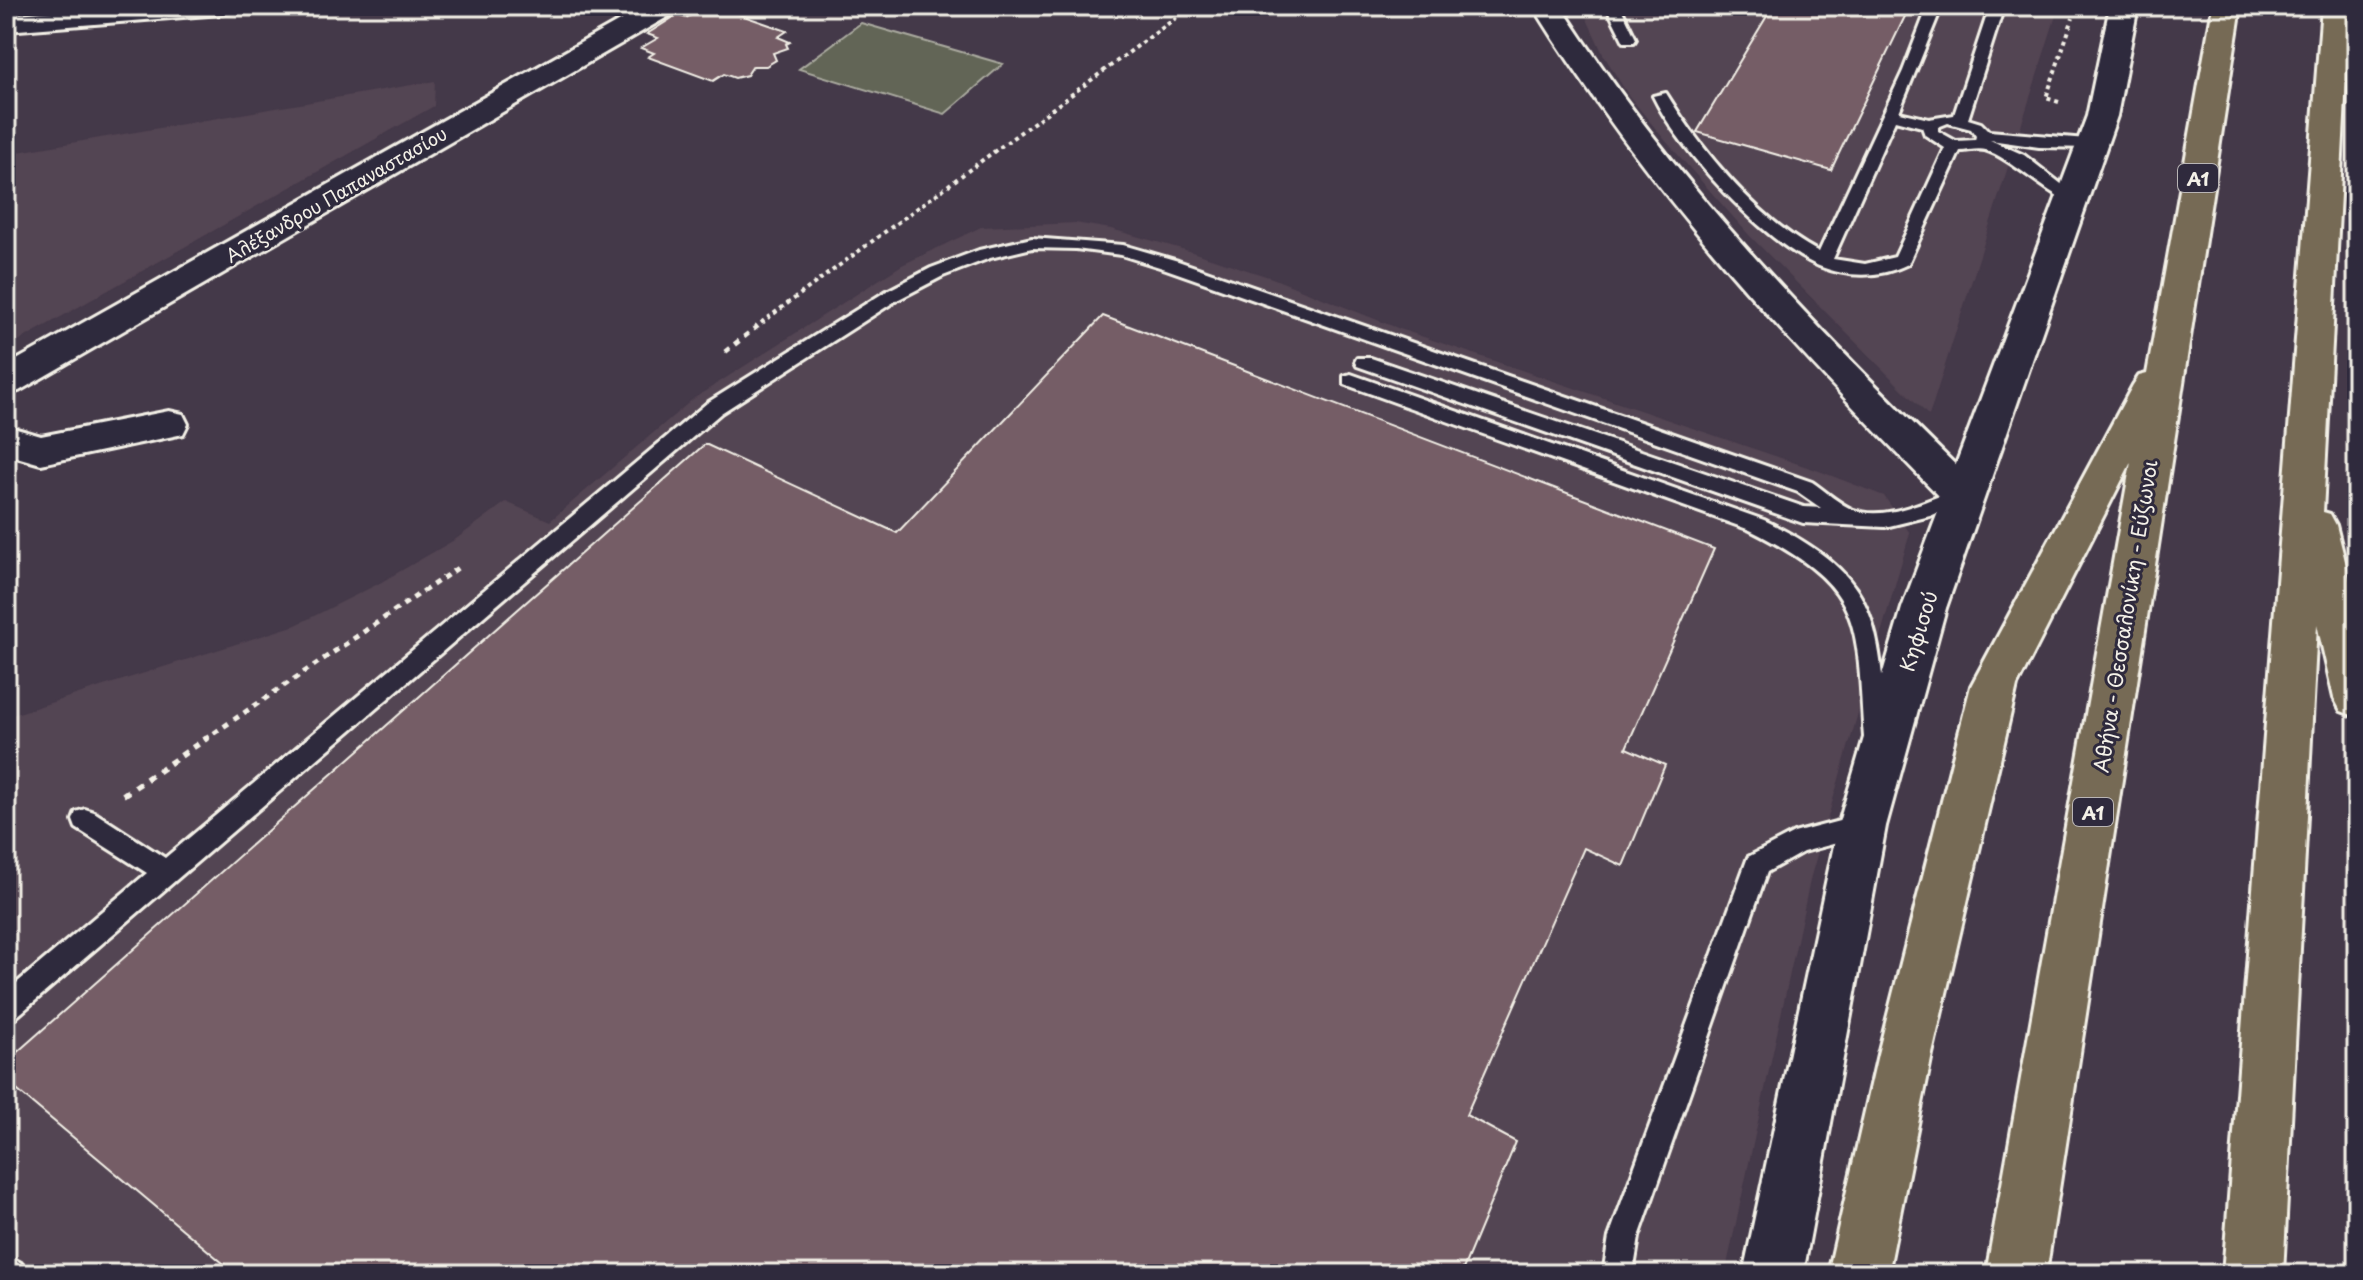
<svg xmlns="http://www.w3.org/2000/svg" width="2363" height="1280" font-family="'Playpen Sans',sans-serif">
<rect width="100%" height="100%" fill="#443949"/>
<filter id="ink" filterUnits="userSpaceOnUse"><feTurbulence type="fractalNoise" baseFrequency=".0125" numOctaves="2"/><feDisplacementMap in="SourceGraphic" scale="16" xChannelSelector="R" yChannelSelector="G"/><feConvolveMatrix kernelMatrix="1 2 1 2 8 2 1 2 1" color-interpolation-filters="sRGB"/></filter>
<g filter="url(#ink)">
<g fill="#534452">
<path d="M1581,6H2059L1929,416L1749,235L1664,139L1628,95L1603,54Z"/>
<path d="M435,81L434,106L6,348V154Z"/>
<path d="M1075,223L1111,229L1189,251L1272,278L1400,329L1819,471L1884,496L1910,533L1811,876L1725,1274H6V717L296,625L378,584L456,539L506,502L550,521L693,399L902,265L981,227Z"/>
</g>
<path fill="#626557" stroke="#ababa0" stroke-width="2" d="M861,23L1003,64L945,114L799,69Z"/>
<g fill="#755d66" stroke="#f4f1e8" stroke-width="2">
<path d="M1773,6H1910L1831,170L1697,132Z"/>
<path d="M702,9L717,14L724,9L787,31L778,37L790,42L786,44L788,48L773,53L776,60L766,66H753L747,75L735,78L724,74L713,81L648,57L654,53L641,48L658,38L647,34L677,15L686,18Z"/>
<path d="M1103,316L1714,549L1626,748L1665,765L1623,866L1584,848L1466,1115L1516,1142L1461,1274H236L6,1081V1062L705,444L897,533Z"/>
</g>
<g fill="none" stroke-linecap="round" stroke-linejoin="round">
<defs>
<g id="service">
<path d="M1606,6H1620L1636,39L1634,42H1624Z"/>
<path d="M1928,6H1942L1899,112L1929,119L1954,115L1990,6H2004L1968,119L1981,123L1989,131L2099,140V146L2093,148L2039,147L1990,140L2024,155L2078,197V203C2062,207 2011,157 1985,150C1977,148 1968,151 1960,151L1908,264C1880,278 1848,278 1819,266C1763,242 1679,150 1653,96L1666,93C1701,150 1758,220 1819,252L1903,71ZM1895,120L1922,127L1925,135L1945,148L1895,257L1865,264L1833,259ZM1948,123L1971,129L1976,136L1975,140L1956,141L1938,131V127Z"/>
<path d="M1032,238L1123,245L1178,261L1812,482C1824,490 1840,505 1854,510C1889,522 1929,498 1962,488L1972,495L1969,500L1930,516L1885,527L1803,523L1357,366L1355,362L1357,358H1371L1804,507L1821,508L1798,492L1166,269L1121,255L1076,249L1032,248L990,258L943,276L897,300L721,413L15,1018L6,1022V992L147,873L76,828L73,820L76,812L85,809L94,812L165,858L707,403L885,292L931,268L979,250Z"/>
<path d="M1351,374L1764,520C1880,577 1877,618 1888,737L1884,744L1876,747L1868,744L1864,737C1856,619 1865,588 1750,530L1344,384V376Z"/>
<path d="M1862,815L1871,818L1874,826L1871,834L1803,852L1767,872L1639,1237L1633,1274H1603L1609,1237L1748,857L1794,833Z"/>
<path d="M6,1255L21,1263L25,1274H6Z"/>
</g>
<g id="minor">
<path d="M646,6H680L676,12L19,391L6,395V366Z"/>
<path d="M1533,6H1561C1679,190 1821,333 1976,485L1982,495L1976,505L1962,510L1948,505C1791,345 1652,198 1533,6Z"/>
<path d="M169,411L183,414L188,424L183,434L41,464L6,454V426L41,436Z"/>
</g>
<path id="tertiary" d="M114,6H235L231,12L221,14L6,31V15Z"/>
<path id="secondary" d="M2110,6H2138L2117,116L1946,608L1886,826L1803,1274H1743L1838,826L1902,608L2087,116Z"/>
<g id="motorway">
<path d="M2213,6H2241L2046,1274H1986L2131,462L2017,686L1932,1054L1888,1274H1828L1878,1054L1971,686L2133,385L2139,376L2147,374Z"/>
<path d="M2322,6H2350L2323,512L2330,514L2336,525L2357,609V717L2341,711L2334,698L2317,624L2283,1274H2223Z"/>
</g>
</defs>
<use href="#service" stroke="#f4f1e8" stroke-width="6"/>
<use href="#minor" stroke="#f4f1e8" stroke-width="6"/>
<use href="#tertiary" stroke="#f4f1e8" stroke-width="6"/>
<use href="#secondary" stroke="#f4f1e8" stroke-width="6"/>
<use href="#motorway" stroke="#f4f1e8" stroke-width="6"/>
<g stroke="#f4f1e8" stroke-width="4" stroke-dasharray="4 4" stroke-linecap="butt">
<path d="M2059,102L2046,98L2073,18"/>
<path d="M761,323L1192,6"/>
</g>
<g stroke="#f4f1e8" stroke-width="5" stroke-dasharray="6 6" stroke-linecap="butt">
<path d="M725,352L764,321"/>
<path d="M204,740L462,565"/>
</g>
<path stroke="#f4f1e8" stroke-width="6" stroke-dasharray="7 7" stroke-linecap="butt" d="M123,795L207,738"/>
<use href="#service" fill="#2f2a3d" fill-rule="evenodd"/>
<use href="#minor" fill="#2f2a3d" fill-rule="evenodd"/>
<use href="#tertiary" fill="#2f2a3d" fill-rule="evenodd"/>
<use href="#secondary" fill="#2f2a3d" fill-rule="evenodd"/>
<use href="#motorway" fill="#766a54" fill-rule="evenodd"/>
</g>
</g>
<g text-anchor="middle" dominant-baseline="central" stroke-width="6" stroke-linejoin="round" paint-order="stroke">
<g fill="#2f2a3d" stroke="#b9b5b5" stroke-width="2">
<rect x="2178" y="164" width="40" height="28" rx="6"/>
<rect x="2073" y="798" width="40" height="28" rx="6"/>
</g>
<g font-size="18" font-weight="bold" fill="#f4f1e8">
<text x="2198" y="178">Α1</text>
<text x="2093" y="812">Α1</text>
</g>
<g font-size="18" fill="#f4f1e8" stroke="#2f2a3d">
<text transform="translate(336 194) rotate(-30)">Αλέξανδρου Παπαναστασίου</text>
</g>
<g font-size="20" fill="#f4f1e8" stroke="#2f2a3d">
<text transform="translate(2125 616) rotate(-81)">Αθήνα - Θεσσαλονίκη - Εύζωνοι</text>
<text transform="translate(1918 631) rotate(-73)">Κηφισού</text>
</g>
</g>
<rect width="2363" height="1280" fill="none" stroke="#2f2a3d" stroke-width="32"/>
<rect x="16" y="16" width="2331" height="1248" fill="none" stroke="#f4f1e8" stroke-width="3" filter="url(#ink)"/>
</svg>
